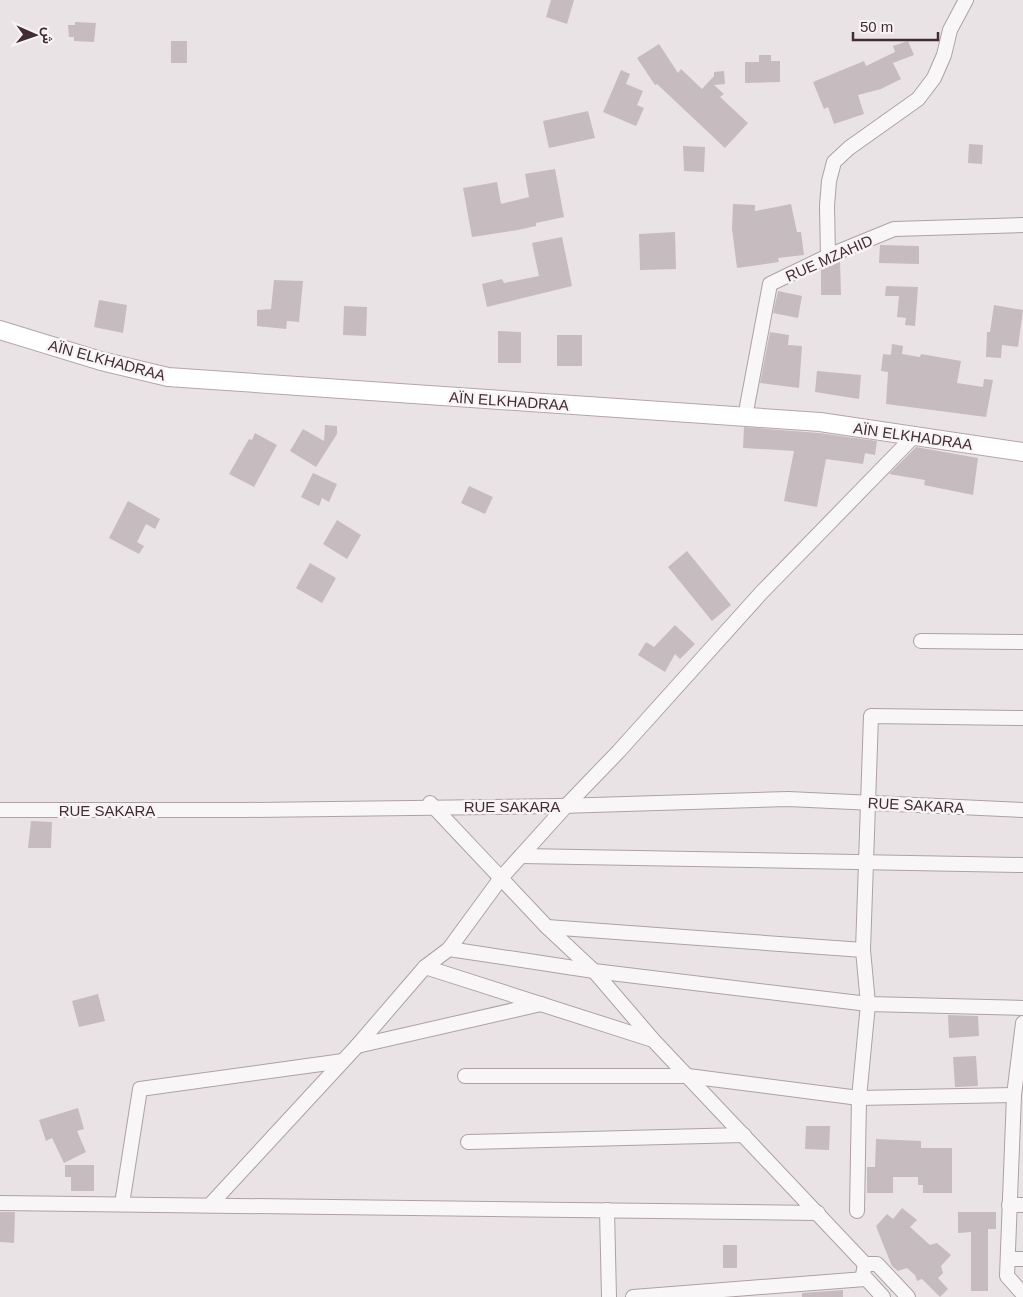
<svg xmlns="http://www.w3.org/2000/svg" width="1023" height="1297" font-family="Arial,Vazirmatn,sans-serif">
<rect width="100%" height="100%" fill="#eae3e6"/>
<g fill="#c6bbbf">
<path d="M551,0H574L567,24L546,17Z"/>
<path d="M75,22L96,23L94,42L74,41V37H69L68,25H75Z"/>
<rect x="171" y="41" width="16" height="22"/>
<path d="M908,41L914,55L893,63L901,79L881,89L858,95L864,114L834,124L828,107L824,109L813,82L864,61L866,66L895,52L893,46Z"/>
<path d="M659,44L678,73L681,69L702,89L714,76V72L724,71L725,84L714,85L724,94L720,97L748,123L725,148L657,84L655,85L637,58Z"/>
<path d="M759,55H771V61H780V82L745,83V62H759Z"/>
<path d="M621,70L630,74L626,84L643,91L637,105L644,108L636,126L603,112Z"/>
<path d="M588,111L595,138L549,148L543,121Z"/>
<path d="M969,144L983,145L982,164L968,163Z"/>
<path d="M683,146L705,147L704,172L684,171Z"/>
<path d="M555,169L564,217L536,223V226L518,230L472,237L463,188L497,182L501,204L529,197L525,174Z"/>
<path d="M733,204L755,205V211L791,204L797,232H801L804,255L778,258L779,262L737,268L732,229Z"/>
<path d="M675,232L676,269L640,270L639,234Z"/>
<path d="M562,237L572,286L487,307L482,284L502,279L504,283L539,276L532,243Z"/>
<path d="M880,245L919,246V264L879,263Z"/>
<path d="M840,260L841,295H821V269Z"/>
<path d="M274,280L303,281L299,322L287,321L286,329L257,326V310L271,309Z"/>
<path d="M886,286L918,287L915,326L905,325L906,318L897,317L899,296H885Z"/>
<path d="M778,291L802,296L798,318L773,313Z"/>
<path d="M99,300L127,305L123,333L94,327Z"/>
<path d="M994,305L1023,310L1018,347L1002,345L1001,358L986,357L987,332H990Z"/>
<path d="M344,306L367,307L366,336L343,335Z"/>
<path d="M498,331L521,332V363H498Z"/>
<path d="M770,332L789,335L788,345L802,346L799,388L760,383Z"/>
<rect x="557" y="335" width="25" height="31"/>
<path d="M892,344L903,346L902,354L920,357L921,354L961,361L957,383L983,387L984,379L993,380L986,417L886,404L888,372L881,371L883,354L891,355Z"/>
<path d="M817,371L861,375L859,399L815,392Z"/>
<path d="M325,425L337,426V434L316,467L290,451L303,429L324,441Z"/>
<path d="M744,427L819,433L877,441L875,455L865,453L863,464L826,459L817,507L784,501L794,451L743,448Z"/>
<path d="M255,433L277,445L254,487L229,474L249,439L252,440Z"/>
<path d="M916,447L978,458L973,495L924,485L925,480L889,474Z"/>
<path d="M313,473L337,484L329,502L322,498L319,506L301,497Z"/>
<path d="M469,486L493,497L485,514L461,503Z"/>
<path d="M128,501L160,519L155,529L146,524L137,542L144,546L139,554L109,538Z"/>
<path d="M337,520L361,535L347,559L323,544Z"/>
<path d="M687,551L731,605L712,621L668,567Z"/>
<path d="M310,563L336,578L322,603L296,588Z"/>
<path d="M675,625L695,644L680,659L675,654L665,672L638,655L646,642L654,647Z"/>
<path d="M31,821L52,822L51,848H28Z"/>
<path d="M98,994L105,1021L79,1027L72,1001Z"/>
<path d="M948,1015L978,1016L979,1036L949,1038Z"/>
<path d="M976,1056L978,1086L955,1087L953,1057Z"/>
<path d="M78,1108L84,1129L77,1131L86,1152L64,1163L52,1138L46,1141L39,1120Z"/>
<path d="M806,1126H830L829,1150L805,1149Z"/>
<path d="M876,1139L921,1141V1148H952V1193H923V1185H918V1177H893V1193H867V1167H875Z"/>
<path d="M65,1165H94V1191H71V1177H65Z"/>
<path d="M902,1208L917,1220L910,1227L930,1245L937,1243L951,1255L941,1266L943,1273L938,1278L948,1289L940,1297L922,1279L917,1281L915,1275L907,1268L898,1271L892,1266L881,1239L876,1226L887,1214L893,1219Z"/>
<path d="M0,1212H15L14,1243L0,1242Z"/>
<path d="M958,1212H996V1229H988V1291H971V1232L958,1233Z"/>
<rect x="723" y="1245" width="14" height="23"/>
<path d="M843,1290V1297H802V1293Z"/>
</g>
<g fill="none" stroke-linecap="round" stroke-linejoin="round">
<defs>
<g id="minor">
<path d="M828,256L827,206L829,181L834,162L849,148L918,99L934,78L944,55L950,30L966,0"/>
<path d="M745,417L770,284L828,256L894,229L1023,225"/>
<path d="M921,641L1023,642"/>
<path d="M430,803L547,927L594,971L654,1041L865,1264"/>
<path d="M0,810H245L560,806L788,799L1023,810"/>
<path d="M521,856L1023,865"/>
<path d="M547,927L863,950"/>
<path d="M449,949L594,971L868,1004L1023,1008"/>
<path d="M425,967L653,1040"/>
<path d="M1023,1023L1014,1095L1007,1276L1023,1294"/>
<path d="M357,1046L541,1004"/>
<path d="M465,1076H688L859,1098L1014,1095"/>
<path d="M468,1142L744,1135"/>
<path d="M0,1203L818,1213"/>
<path d="M122,1204L140,1089L343,1061"/>
<path d="M210,1205L357,1046L425,967L449,949L501,878L566,806L619,751L761,593L914,436"/>
<path d="M1009,1205H1023"/>
<path d="M607,1210L609,1297"/>
<path d="M857,1211L859,1098L868,1004L863,950L871,716L1023,718"/>
<path d="M1008,1259H1023"/>
<path d="M633,1297L865,1279"/>
<path d="M883,1297L863,1275L865,1264H877L908,1297"/>
</g>
<path id="major" d="M0,330L101,361L168,377L820,422L1023,452"/>
</defs>
<use href="#minor" stroke="#ada1a6" stroke-width="16"/>
<use href="#major" stroke="#b5a4aa" stroke-width="20"/>
<use href="#minor" stroke="#f9f6f7" stroke-width="14"/>
<use href="#major" stroke="#fff" stroke-width="18"/>
</g>
<g text-anchor="middle" dominant-baseline="central" stroke-width="5" stroke-linejoin="round" paint-order="stroke">
<g font-size="15" fill="#412d33" stroke="#f8f3f5">
<text transform="translate(829 258) rotate(-24)">RUE MZAHID</text>
<text transform="translate(107 360) rotate(15)">AÏN ELKHADRAA</text>
<text transform="translate(509 401) rotate(4)">AÏN ELKHADRAA</text>
<text transform="translate(913 436) rotate(8)">AÏN ELKHADRAA</text>
<text transform="translate(916 805) rotate(3)">RUE SAKARA</text>
<text x="512" y="806">RUE SAKARA</text>
<text x="107" y="810">RUE SAKARA</text>
</g>
</g>
<g transform="translate(35 35) rotate(92)" stroke="#f8f3f5" stroke-width="4" paint-order="stroke">
<path d="M0-4L9 19L0 12L-9 19Z" fill="#412d33"/>
<text y="-8" font-size="14" font-weight="bold" text-anchor="middle" fill="#412d33">ش</text>
</g>
<path d="M853 32v8h85v-8" fill="none" stroke="#412d33" stroke-width="2.5"/>
<text x="860" y="32" font-size="15" fill="#412d33" stroke="#f8f3f5" stroke-width="4" paint-order="stroke">50 m</text>
</svg>
